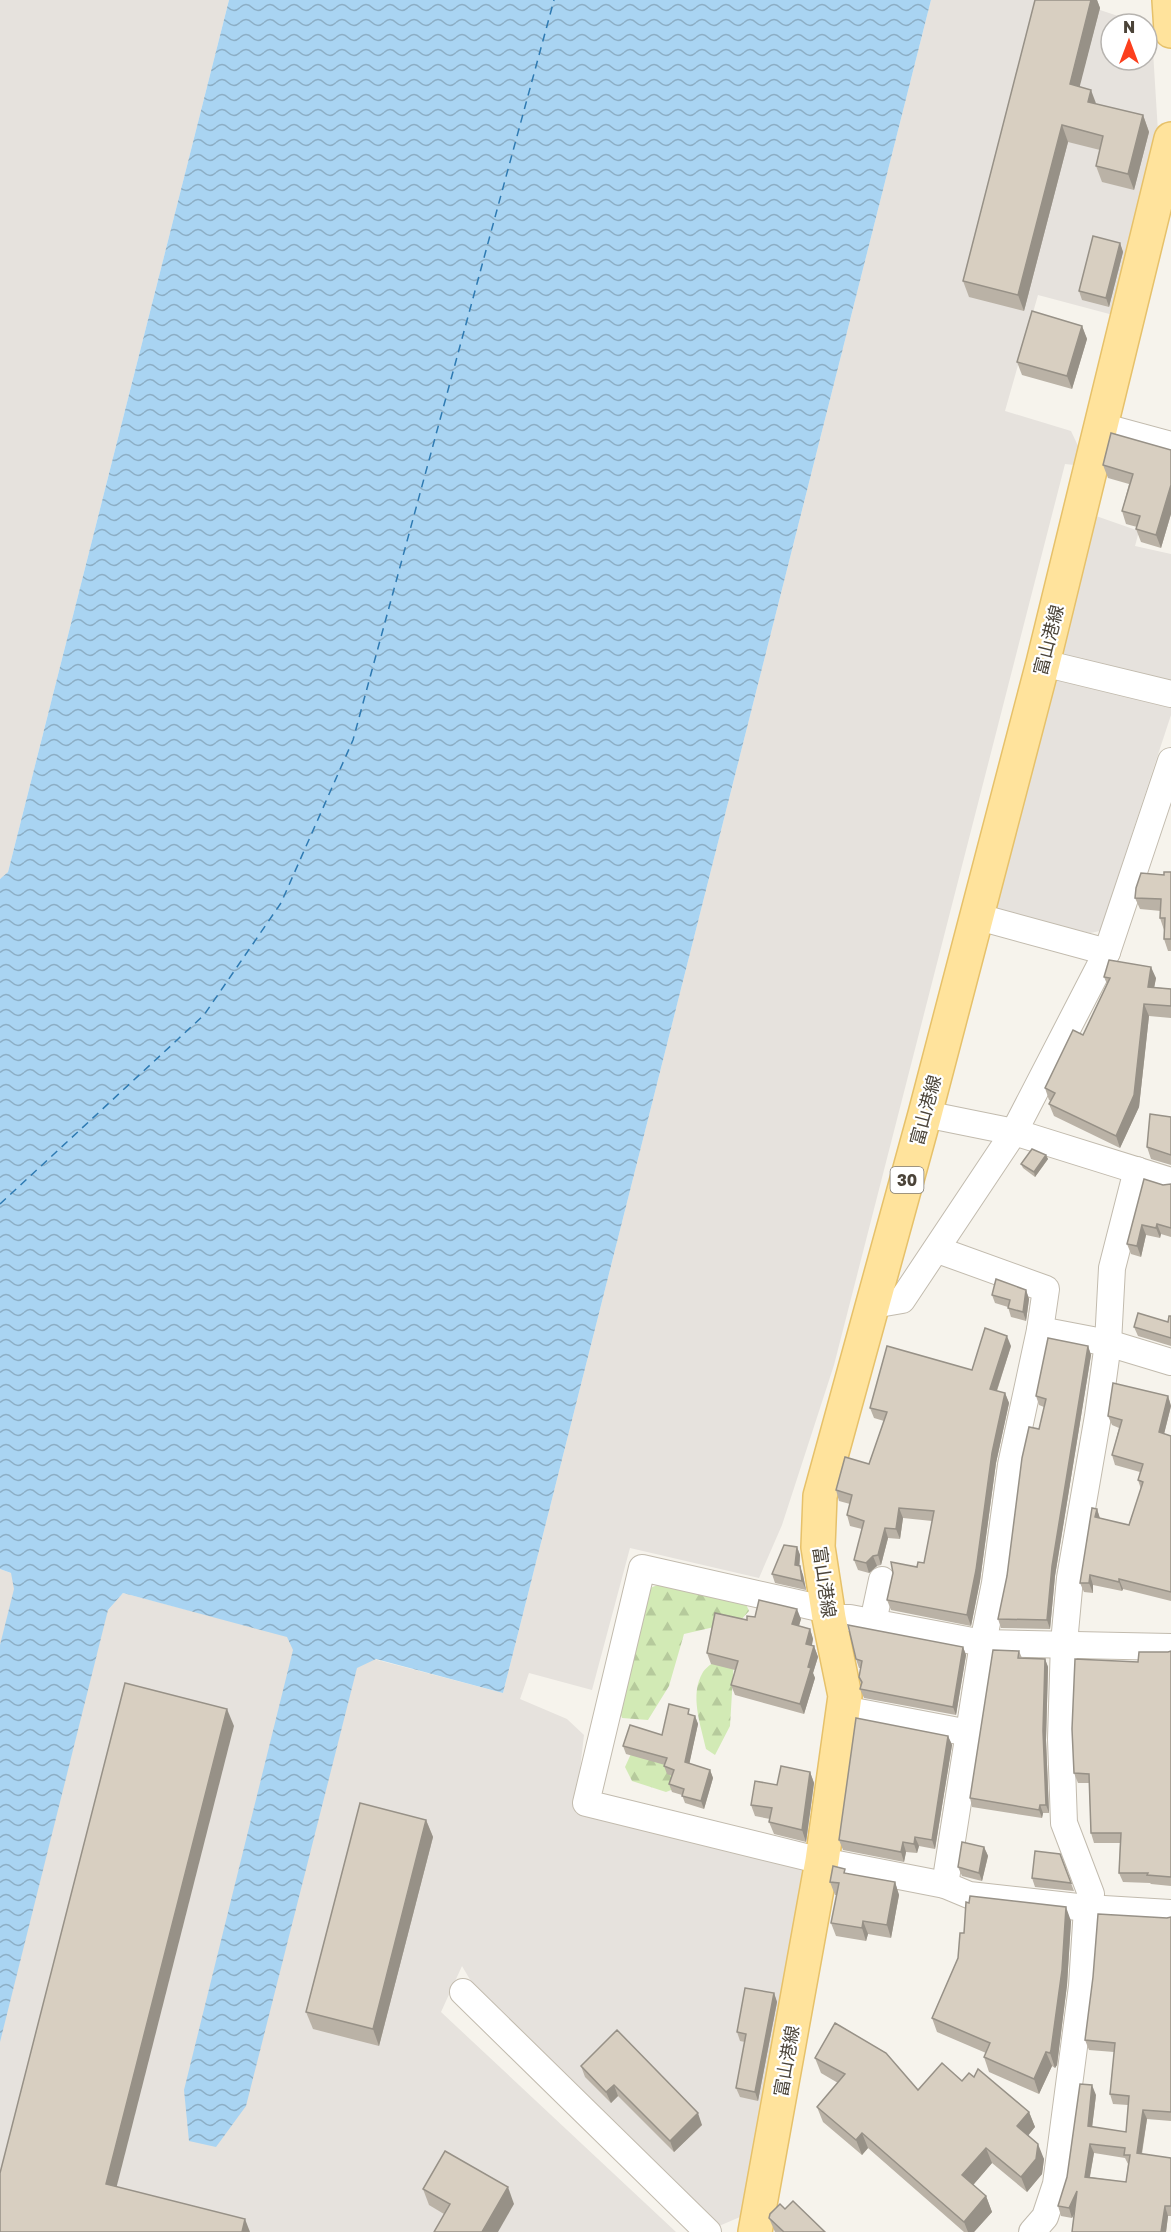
<svg xmlns="http://www.w3.org/2000/svg" width="1171" height="2232" font-family="'Golos Text','Noto Sans JP',sans-serif">
<defs>
<pattern id="forest-firs" width="22" height="20" patternUnits="userSpaceOnUse" patternTransform="scale(1.5)"><rect width="22" height="20" fill="#d2eab5"/><path d="M5 1l3.5 6h-7zM16 11l3.5 6h-7z" fill="#b6ca9c"/></pattern>
<pattern id="water-waves" width="16" height="10" patternUnits="userSpaceOnUse" patternTransform="scale(1.5)"><rect width="16" height="10" fill="#a9d4f2"/><path d="M0 5q4-4 8 0t8 0" fill="none" stroke="#8caec5"/></pattern>
</defs>
<rect width="100%" height="100%" fill="#f6f3ec"/>
<g fill="#e6e2dd">
<path d="M0,0H229L8,872L0,879Z"/>
<path d="M931,0H1070L1121,17L1133,24H1111V60H1147V32L1152,35L1158,132L1117,316L1038,295L1005,411L1071,431L1079,448L1074,465L1065,464L834,1365L782,1525L759,1578L630,1548L592,1690L529,1673L520,1699L567,1719L584,1735L575,1812L809,1865L740,2217L719,2226L475,1988L462,1966L441,2012L676,2232H0V1569L108,1610L123,1593L503,1693Z"/>
<path d="M1096,516L1139,531L1135,546L1171,554V682L1063,656L1059,649Z"/>
<path d="M1058,679L1171,705V715L1100,931L1090,933L997,910L996,905L1052,683Z"/>
</g>
<g fill="url(#forest-firs)">
<path d="M660,1584L745,1602L749,1611L740,1621L684,1634L669,1686L648,1720L622,1718L615,1699L650,1588Z"/>
<path d="M722,1656L734,1659L730,1726L715,1755L706,1749C701,1725 689,1695 703,1672C707,1666 716,1661 722,1656Z"/>
<path d="M659,1737L679,1787L666,1792L632,1781L625,1767L635,1745Z"/>
</g>
<path fill="url(#water-waves)" d="M229,0H931L503,1693L376,1659L357,1668L246,2106L216,2147L189,2141L184,2090L293,1650L287,1637L123,1593L108,1610L0,2042V1645L14,1589L11,1573L0,1569V879L8,872Z"/>
<g fill="none" stroke-linecap="round" stroke-linejoin="round">
<path stroke="#2e7ab2" stroke-width="1.5" stroke-dasharray="8 6" stroke-linecap="butt" d="M0,1204L204,1015L281,903L353,740L554,0"/>
<defs>
<g id="minor">
<path d="M1101,426L1171,445"/>
<path d="M1043,663L1171,694"/>
<path d="M975,916L1107,952"/>
<path d="M925,1114L1014,1132L1171,1181"/>
<path d="M938,1250L1046,1289L1040,1330L1011,1465L995,1583L983,1643L945,1885"/>
<path d="M873,1305L902,1300L1014,1132L1107,952L1171,761"/>
<path d="M1040,1330L1108,1343L1171,1362"/>
<path d="M828,1610L642,1568L586,1803L822,1861L945,1885L969,1895L1087,1908L1171,1913"/>
<path d="M829,1618H850L983,1643L1171,1647"/>
<path d="M873,1622L882,1580"/>
<path d="M843,1709L969,1733"/>
<path d="M463,1992L708,2232"/>
<path d="M1032,2232L1045,2217L1056,2184L1082,1986L1087,1908L1091,1894L1064,1823L1061,1739L1064,1643L1070,1578L1098,1416L1108,1343L1112,1268L1137,1170"/>
</g>
<g id="major">
<path d="M1169,0L1171,31"/>
<path d="M755,2232L822,1861L845,1696L829,1618L818,1547L820,1496L925,1114L1043,663L1171,139"/>
</g>
</defs>
<use href="#minor" stroke="#c2bbae" stroke-width="28"/>
<use href="#major" stroke="#e6c16a" stroke-width="36"/>
<use href="#minor" stroke="#fff" stroke-width="26"/>
<use href="#major" stroke="#ffe39c" stroke-width="33"/>
</g>
<g fill="#bab2a6" fill-rule="evenodd">
<path d="M1035,0H1097L1100,8L1079,87L1096,104L1143,115L1149,132L1134,190L1102,182L1096,166L1100,150L1068,142L1024,311L969,297L963,281Z"/>
<path d="M1120,243L1123,252L1109,307L1082,300L1079,291Z"/>
<path d="M1082,326L1087,339L1072,389L1022,375L1017,362Z"/>
<path d="M1171,450V514L1161,548L1141,542L1136,529L1137,527L1126,524L1122,511L1129,484L1108,478L1103,465Z"/>
<path d="M1171,872V951H1168L1164,939V930L1160,918L1161,911L1140,909L1135,898L1164,875Z"/>
<path d="M1104,977L1156,978L1154,987L1171,989V1018L1149,1016L1139,1107L1120,1148L1054,1116L1049,1104L1051,1101L1049,1100L1045,1088L1083,1035L1107,984Z"/>
<path d="M1171,1117V1165L1151,1159L1147,1147Z"/>
<path d="M1046,1155L1048,1159L1035,1177L1023,1168L1021,1164Z"/>
<path d="M1171,1184V1237L1161,1234L1160,1238L1146,1235L1141,1257L1131,1254L1127,1244L1163,1185Z"/>
<path d="M1026,1290L1029,1299L1026,1321L1011,1317L1008,1307L995,1303L992,1295Z"/>
<path d="M1171,1316V1346L1138,1336L1134,1327L1168,1322Z"/>
<path d="M1011,1346L997,1391L1005,1393L1009,1403L996,1463L980,1581L971,1626L891,1610L887,1600L917,1567L924,1563L932,1521L903,1518L900,1539L888,1538L881,1565L877,1566L869,1573L858,1570L854,1560L862,1529L850,1526L847,1515L850,1504L839,1501L836,1490L869,1464L884,1421L874,1418L870,1408L972,1370Z"/>
<path d="M1088,1346L1091,1355L1055,1576L1050,1629L1001,1628L998,1619L1044,1407L1039,1405L1036,1396Z"/>
<path d="M1168,1396L1171,1406L1164,1434L1171,1436V1601L1123,1589L1122,1591L1093,1585V1593L1084,1592L1080,1583L1097,1509L1100,1518L1129,1525L1141,1489L1138,1480L1140,1472L1115,1465L1112,1455L1119,1428L1112,1425L1108,1416Z"/>
<path d="M797,1547L800,1555L799,1566L803,1575L806,1590L775,1583L772,1574Z"/>
<path d="M755,1617L801,1619L799,1626L810,1629L813,1639L812,1645L814,1646L818,1657L813,1673L815,1678L804,1714L735,1695L731,1685L735,1670L711,1664L707,1653L747,1620Z"/>
<path d="M963,1647L966,1655L956,1715L864,1698L860,1689L861,1684L859,1677L861,1668H859L856,1659Z"/>
<path d="M1019,1651L1022,1658L1045,1659L1048,1667L1046,1740L1049,1813H1043L1042,1818L972,1807L970,1798Z"/>
<path d="M1171,1651V1886L1151,1884L1150,1883L1123,1882L1119,1873L1120,1843H1094L1091,1833L1089,1783H1078L1074,1773L1138,1662Z"/>
<path d="M692,1715L695,1716L698,1724L689,1764L710,1770L713,1778L704,1809L685,1803L682,1795L672,1792L669,1784L672,1776L667,1774L664,1766L665,1765L626,1754L623,1746L662,1735Z"/>
<path d="M948,1736L952,1745L935,1849L919,1846L917,1853L906,1852L904,1862L843,1850L839,1840Z"/>
<path d="M810,1772L814,1783L806,1842L774,1834L769,1822L770,1819L755,1816L751,1805L777,1785Z"/>
<path d="M426,1820L433,1837L379,2046L313,2029L306,2012Z"/>
<path d="M984,1847L988,1856L982,1881L962,1876L958,1867Z"/>
<path d="M1060,1854L1074,1891L1035,1887L1032,1878Z"/>
<path d="M847,1874L895,1882L899,1895L891,1938L868,1934L866,1941L836,1936L831,1923L837,1895H835L830,1882Z"/>
<path d="M1171,1917V2121L1147,2119L1142,2154L1171,2158V2216H1168L1166,2232H1072L1074,2213L1072,2218L1061,2216L1058,2206L1096,2095L1092,2127L1126,2132L1128,2105L1113,2104L1110,2094L1114,2052L1089,2050L1085,2040L1167,1918ZM1094,2153L1125,2158L1128,2164L1126,2182L1090,2177Z"/>
<path d="M1071,1921L1067,1985L1057,2065L1055,2068L1052,2066L1039,2094L989,2072L984,2057L986,2053L937,2032L932,2018L958,1958L964,1933Z"/>
<path d="M774,1993L777,2002L758,2101L740,2097L736,2088L745,2042L740,2041L737,2032Z"/>
<path d="M815,2058L918,2090L962,2081L974,2077L1029,2112L1035,2127L1028,2135L1044,2159L1042,2174L1027,2192L992,2163L973,2185L986,2196L992,2212L974,2232H964L868,2148L862,2155L823,2122L817,2107L838,2083L821,2073Z"/>
<path d="M581,2066L702,2125L674,2152L618,2096L611,2103L585,2077Z"/>
<path d="M423,2189L514,2204L444,2214L429,2205Z"/>
<path d="M785,2209L825,2232H775L769,2218Z"/>
</g>
<g fill="#979187">
<path d="M1091,0H1097L1100,8L1076,101L1070,84Z"/>
<path d="M1091,90L1097,106L1088,102Z"/>
<path d="M1143,115L1149,132L1134,190L1128,174Z"/>
<path d="M1062,125L1068,142L1024,311L1018,295Z"/>
<path d="M1120,243L1123,252L1109,307L1106,298Z"/>
<path d="M1082,326L1087,339L1072,389L1067,376Z"/>
<path d="M1171,485V514L1161,548L1156,535Z"/>
<path d="M1151,967L1156,978L1152,999L1148,987Z"/>
<path d="M1144,1004L1149,1016L1139,1107L1120,1148L1116,1136Z"/>
<path d="M1046,1155L1048,1159L1035,1177L1034,1172Z"/>
<path d="M1157,1224L1161,1234L1160,1238L1156,1228Z"/>
<path d="M1142,1225L1146,1235L1141,1257L1137,1246Z"/>
<path d="M1026,1290L1029,1299L1026,1321L1023,1312Z"/>
<path d="M1007,1336L1011,1346L994,1399L990,1389Z"/>
<path d="M1088,1346L1091,1355L1055,1576L1050,1629L1047,1620L1052,1566Z"/>
<path d="M1005,1393L1009,1403L996,1463L980,1581L971,1626L967,1615L992,1453Z"/>
<path d="M1168,1396L1171,1406L1162,1442L1159,1432Z"/>
<path d="M899,1508L903,1518L900,1539L896,1529Z"/>
<path d="M1097,1509L1100,1519L1095,1517Z"/>
<path d="M885,1528L888,1538L881,1565L878,1555Z"/>
<path d="M797,1547L800,1555L799,1574L795,1565Z"/>
<path d="M873,1556L877,1566L869,1573L866,1563Z"/>
<path d="M800,1566L803,1575L806,1590L802,1581Z"/>
<path d="M1090,1575L1093,1585V1593L1089,1583Z"/>
<path d="M1119,1579L1123,1589L1122,1591L1119,1582Z"/>
<path d="M797,1609L801,1619L796,1635L792,1624Z"/>
<path d="M810,1629L813,1639L810,1654L806,1644Z"/>
<path d="M814,1646L818,1657L813,1673L815,1678L804,1714L800,1704L808,1667Z"/>
<path d="M963,1647L966,1655L956,1715L953,1707Z"/>
<path d="M1045,1659L1048,1667L1046,1740L1049,1813L1046,1805L1043,1731Z"/>
<path d="M227,1709L234,1726L113,2201L106,2184Z"/>
<path d="M695,1716L698,1724L688,1770L685,1762Z"/>
<path d="M948,1736L952,1745L935,1849L932,1840Z"/>
<path d="M710,1770L713,1778L704,1809L701,1801Z"/>
<path d="M810,1772L814,1783L806,1842L802,1830Z"/>
<path d="M1040,1805L1043,1813L1042,1818L1039,1810Z"/>
<path d="M426,1820L433,1837L379,2046L373,2029Z"/>
<path d="M915,1837L919,1846L917,1853L914,1844Z"/>
<path d="M903,1842L906,1852L904,1862L901,1852Z"/>
<path d="M984,1847L988,1856L982,1881L979,1873Z"/>
<path d="M895,1882L899,1895L891,1938L887,1925Z"/>
<path d="M1066,1907L1071,1921L1067,1985L1057,2065L1055,2068L1050,2053Z"/>
<path d="M863,1921L868,1934L866,1941L862,1928Z"/>
<path d="M774,1993L777,2002L758,2101L755,2092Z"/>
<path d="M1046,2052L1052,2066L1039,2094L1034,2079Z"/>
<path d="M614,2085L618,2096L611,2103L606,2092Z"/>
<path d="M1092,2085L1096,2095L1091,2136L1088,2126Z"/>
<path d="M1143,2110L1147,2119L1140,2163L1137,2153Z"/>
<path d="M1029,2112L1035,2127L1023,2142L1017,2126Z"/>
<path d="M698,2113L702,2125L674,2152L670,2141Z"/>
<path d="M862,2133L868,2148L862,2155L856,2140Z"/>
<path d="M1038,2144L1044,2159L1042,2174L1027,2192L1021,2177Z"/>
<path d="M1090,2144L1094,2153L1088,2186L1085,2177Z"/>
<path d="M986,2148L992,2163L968,2191L962,2175Z"/>
<path d="M508,2187L514,2204L498,2232H482Z"/>
<path d="M1077,2191L1081,2201L1072,2218L1069,2208Z"/>
<path d="M986,2196L992,2212L974,2232H968L964,2222Z"/>
<path d="M1165,2206L1168,2216L1166,2232H1161Z"/>
<path d="M245,2219L250,2232H242Z"/>
</g>
<g fill="#d8cfc1" stroke="#979187" stroke-width="1.5" fill-rule="evenodd">
<path d="M1035,0H1091L1070,84L1091,90L1088,102L1143,115L1128,174L1096,166L1103,136L1062,125L1018,295L963,281Z"/>
<path d="M1093,236L1120,243L1106,298L1079,291Z"/>
<path d="M1032,311L1082,326L1067,376L1017,362Z"/>
<path d="M1111,433L1171,450V485L1156,535L1136,529L1140,516L1122,511L1133,474L1103,465Z"/>
<path d="M1164,872H1171V939H1164L1165,918H1160L1161,899L1135,898L1136,888L1141,873L1164,875Z"/>
<path d="M1109,960L1151,967L1148,987L1171,989V1006L1144,1004L1134,1095L1116,1136L1049,1104L1055,1093L1045,1088L1073,1030L1083,1035L1110,978L1104,977Z"/>
<path d="M1150,1114L1171,1117V1155L1147,1147Z"/>
<path d="M1032,1149L1046,1155L1034,1172L1021,1164Z"/>
<path d="M1144,1179L1163,1185L1171,1184V1228L1157,1224L1156,1228L1142,1225L1137,1246L1127,1244Z"/>
<path d="M996,1279L1026,1290L1023,1312L1008,1308L1010,1300L992,1295Z"/>
<path d="M1138,1313L1168,1322L1169,1316H1171V1338L1134,1327Z"/>
<path d="M985,1328L1007,1336L990,1389L1005,1393L992,1453L976,1570L967,1615L887,1600L893,1573L891,1562L917,1567L918,1562L924,1563L934,1511L899,1508L896,1529L885,1528L878,1555L873,1556L866,1563L854,1560L864,1521L847,1515L852,1495L836,1490L845,1457L869,1464L887,1412L870,1408L887,1346L972,1370Z"/>
<path d="M1048,1338L1088,1346L1052,1566L1047,1620L998,1619L1007,1576L1022,1458L1029,1427L1039,1429L1046,1399L1036,1396Z"/>
<path d="M1113,1383L1168,1396L1159,1432L1171,1436V1592L1119,1579V1582L1090,1575L1089,1583H1080L1092,1508L1097,1509L1095,1517L1129,1525L1143,1482L1138,1480L1143,1464L1112,1455L1122,1420L1108,1416Z"/>
<path d="M784,1545L797,1547L795,1565L800,1566L802,1581L772,1574Z"/>
<path d="M759,1600L797,1609L792,1624L810,1629L806,1644L814,1646L808,1667L811,1668L800,1704L731,1685L738,1661L707,1653L715,1613L747,1620V1616L755,1617Z"/>
<path d="M848,1625L963,1647L953,1707L860,1689L862,1682L859,1677L862,1661L856,1659Z"/>
<path d="M993,1650L1019,1651L1018,1658L1045,1659L1043,1731L1046,1805H1040L1039,1810L970,1798Z"/>
<path d="M1171,1651V1877L1147,1875L1148,1873H1119L1121,1833H1091L1089,1774L1074,1773L1072,1729L1075,1659L1138,1662L1139,1652H1168Z"/>
<path d="M125,1683L227,1709L106,2184L245,2219L242,2232H0V2173Z"/>
<path d="M669,1704L689,1709L688,1714L695,1716L685,1762L710,1770L701,1801L682,1796L684,1789L669,1784L674,1770L664,1766L667,1758L623,1746L630,1725L662,1735Z"/>
<path d="M856,1718L948,1736L932,1840L915,1837L914,1844L903,1842L901,1852L839,1840Z"/>
<path d="M781,1766L810,1772L802,1830L769,1822L772,1808L751,1805L755,1781L777,1785Z"/>
<path d="M360,1803L426,1820L373,2029L306,2012Z"/>
<path d="M962,1842L984,1847L979,1873L958,1867Z"/>
<path d="M1035,1851L1060,1854L1071,1883L1032,1878Z"/>
<path d="M833,1866L845,1869L844,1873L895,1882L887,1925L863,1921L862,1928L831,1923L839,1883L830,1882Z"/>
<path d="M970,1896L1066,1907L1062,1970L1051,2050L1050,2053L1046,2052L1034,2079L984,2057L990,2043L932,2018L958,1958L960,1933H964L966,1902L969,1903Z"/>
<path d="M1098,1914L1167,1918L1171,1917V2112L1143,2110L1137,2153L1171,2158V2206H1165L1161,2232H1072L1077,2191L1069,2208L1058,2206L1067,2177L1080,2084L1092,2085L1088,2126L1126,2132L1129,2096L1110,2094L1115,2043L1085,2040L1093,1977ZM1090,2144L1125,2148L1124,2155H1130L1126,2182L1085,2177Z"/>
<path d="M745,1988L774,1993L755,2092L736,2088L746,2034L737,2032Z"/>
<path d="M835,2023L886,2053L918,2090L942,2063L962,2081L969,2073L974,2077L978,2069L1029,2112L1017,2126L1038,2144L1036,2159L1021,2177L986,2148L962,2175L986,2196L964,2222L862,2133L856,2140L817,2107L845,2074L815,2058Z"/>
<path d="M617,2030L698,2113L670,2141L614,2085L606,2092L581,2066Z"/>
<path d="M445,2151L508,2187L482,2232H434L450,2204L423,2189Z"/>
<path d="M793,2201L825,2232H784L769,2218L770,2214L780,2204L785,2209Z"/>
</g>
<g text-anchor="middle" dominant-baseline="central" stroke-width="4.5" stroke-linejoin="round" paint-order="stroke">
<rect fill="#fff" stroke="#817c74" stroke-width="1.5" x="890.5" y="1167" width="33" height="26" rx="4.5"/>
<g font-size="16" font-weight="bold" fill="#4b4439">
<text x="907" y="1180">30</text>
</g>
<g font-size="18" fill="#4b4439" stroke="#fff">
<text transform="translate(1048 640) rotate(-76)">富山港線</text>
<text transform="translate(925 1110) rotate(-75)">富山港線</text>
<text transform="translate(825 1582) rotate(82)">富山港線</text>
<text transform="translate(786 2061) rotate(-80)">富山港線</text>
</g>
</g>
<g transform="translate(1129 42)"><circle r="28" fill="#ffffff" stroke="#b7b4b0" stroke-width="1.5"/>
<path d="M0-4.5L10 22L0 15L-10 22Z" fill="#fc3f1d"/>
<text y="-9" font-size="16" font-weight="bold" text-anchor="middle" fill="#4b4439">N</text>
</g>
</svg>
